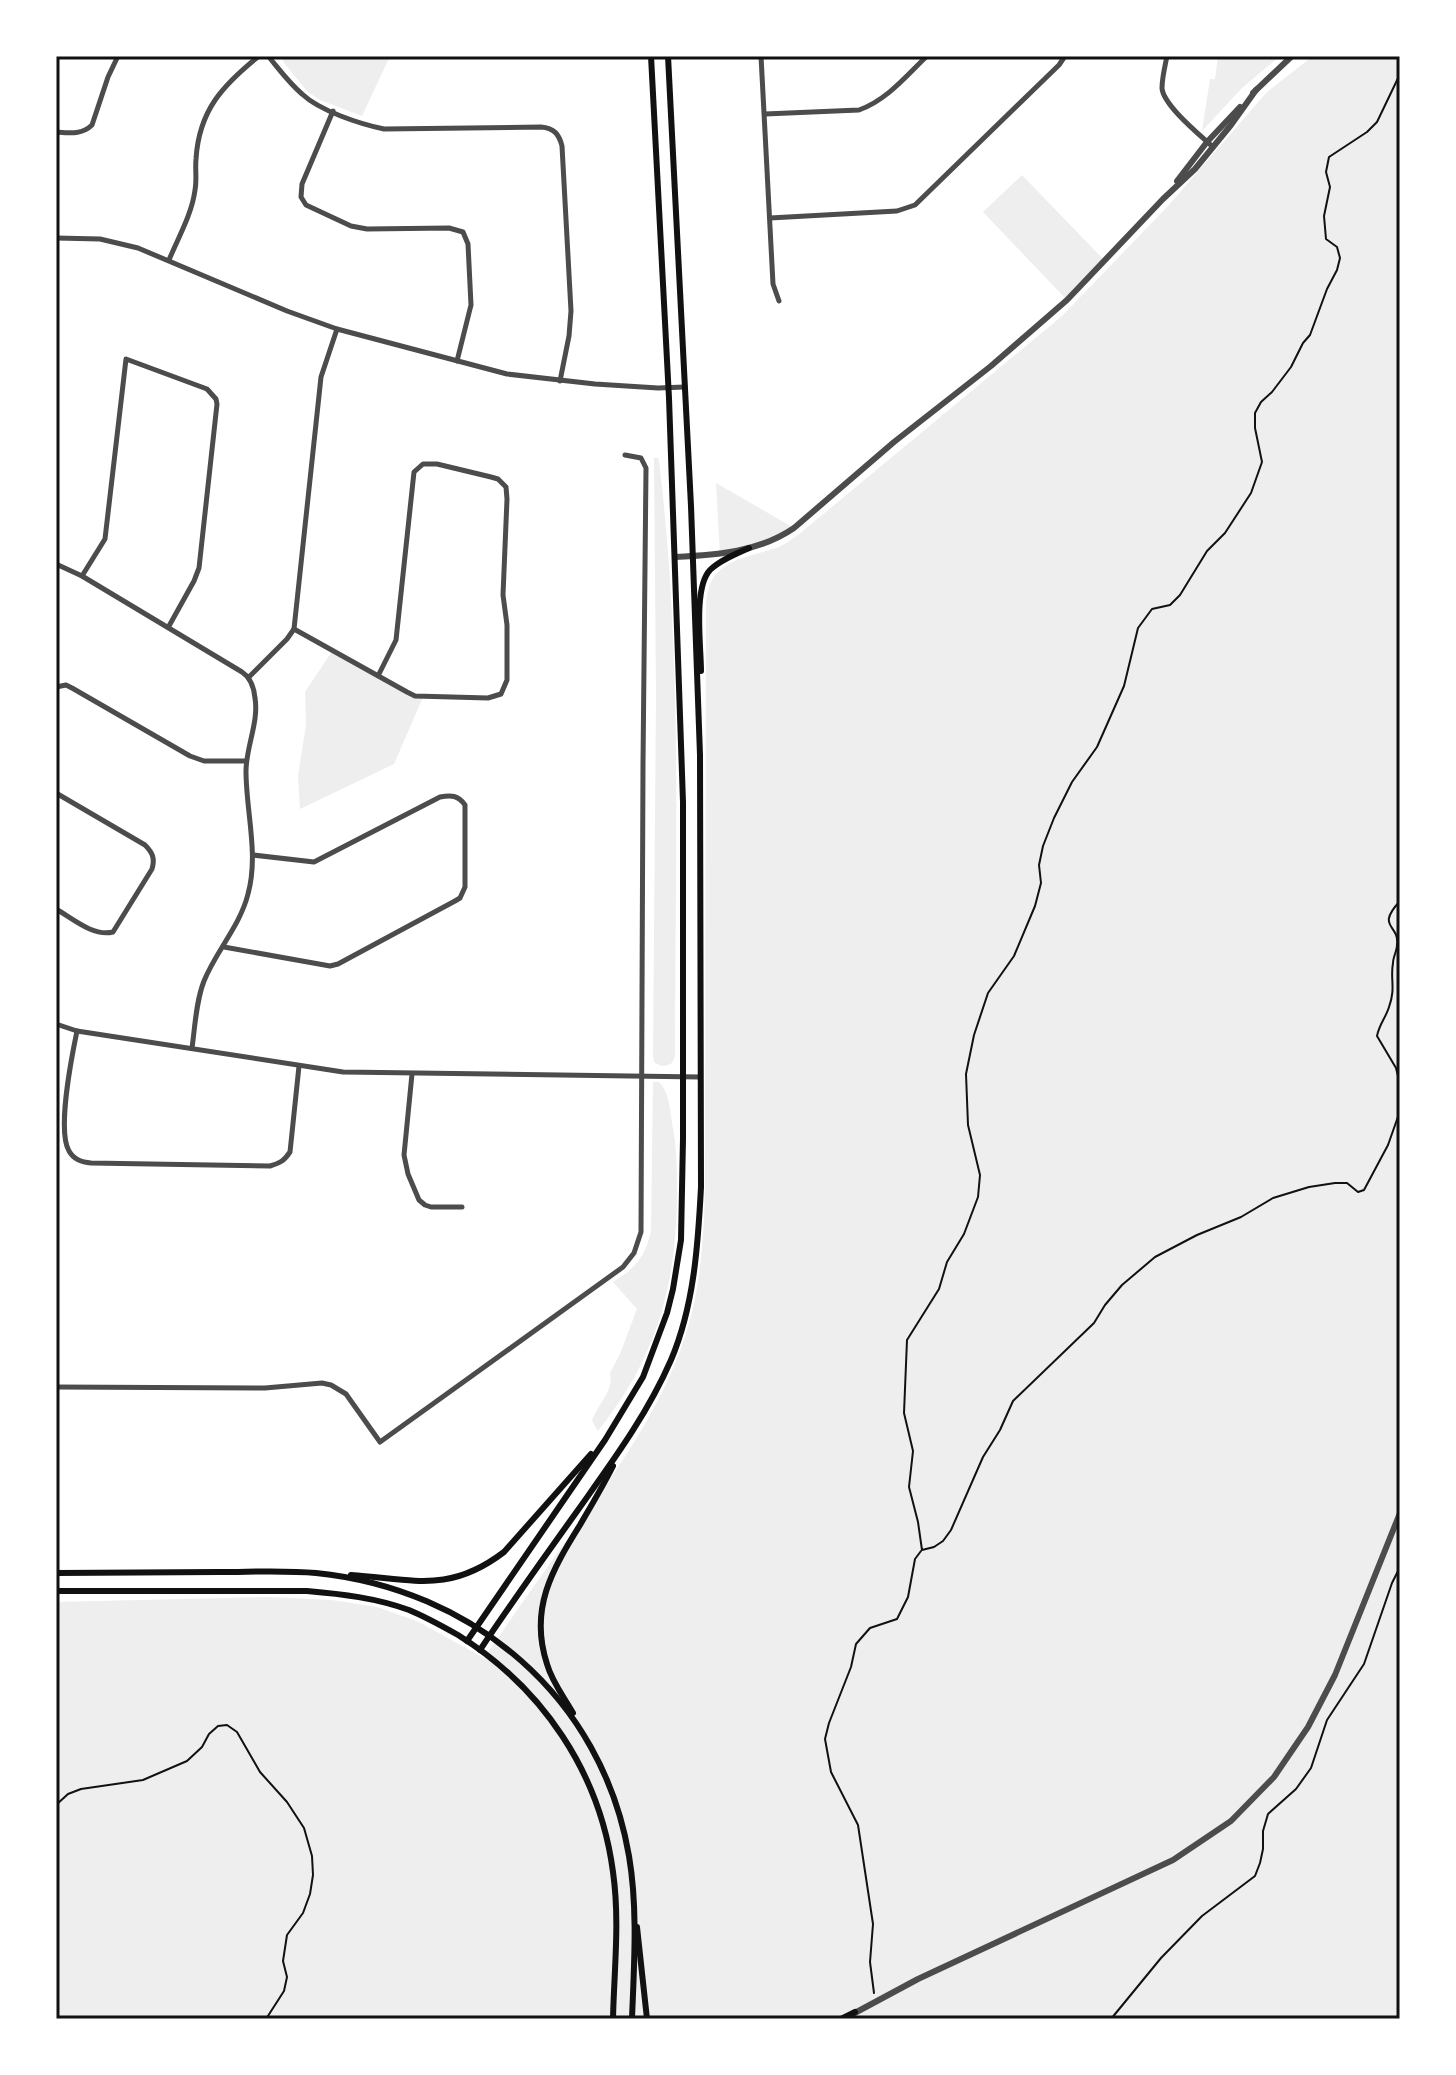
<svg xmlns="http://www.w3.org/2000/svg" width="1456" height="2075" font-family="'DM Sans',sans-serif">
<rect width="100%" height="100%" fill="#fff"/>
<g fill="#eee">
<path d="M282,56H390L362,116L320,100L308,92L284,63Z"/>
<path d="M1218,56H1280L1242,88L1202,131L1210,79H1215Z"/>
<path d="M1313,56H1400V2019H56V1602L269,1597L332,1600L377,1607L417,1621L484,1658C513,1616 542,1574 572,1533C616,1472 661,1409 685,1337C701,1289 704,1236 705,1186L706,615C706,605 706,594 710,584C722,556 758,556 781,546C787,543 792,539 798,535L1062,316L1168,206L1266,93Z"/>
<path d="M1022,175L1105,261L1067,300L983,212Z"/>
<path d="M654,458H658L659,461C683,658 675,858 675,1056L672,1063C665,1067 661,1067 654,1062L653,1056L656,695Z"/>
<path d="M716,483L794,528L778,539L720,554Z"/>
<path d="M333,650L407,692L423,697L394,764L300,809L298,776L306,725L305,692Z"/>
<path d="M653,1082H659C670,1092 670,1114 673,1128C677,1150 677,1173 677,1196C676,1288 656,1358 598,1431L592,1421C598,1403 614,1392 610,1373L620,1354L637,1309L613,1282C636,1268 645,1257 651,1231Z"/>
</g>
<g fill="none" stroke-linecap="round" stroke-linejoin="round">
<g stroke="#111" stroke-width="2">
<path d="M1400,74L1377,122L1367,132L1329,157L1326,172L1330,187L1324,216L1326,239L1337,247L1340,258L1337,270L1327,289L1310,335L1303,343L1291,367L1272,392L1261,402L1255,413V428L1262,462L1251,493L1225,533L1207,551L1180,595L1170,605L1152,609L1138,628L1124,686L1097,747L1072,782L1054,818L1043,846L1039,865L1041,883L1035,906L1014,956L988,993L974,1035L966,1074L968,1125L980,1175L978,1197L964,1234L947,1262L939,1289L907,1340L904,1413L913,1451L909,1487L918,1522L922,1550L934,1547L943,1541L951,1530L983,1457L1000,1430L1013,1401L1094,1323L1105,1305L1122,1285L1155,1257L1197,1235L1241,1217L1273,1198L1309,1187L1335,1183H1347L1358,1192L1364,1190L1388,1145L1400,1111"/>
<path d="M1400,901C1375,928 1400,924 1397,945C1397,951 1393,957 1393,963C1390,979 1396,988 1389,1007C1386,1017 1379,1025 1377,1036L1396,1068L1400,1084"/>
<path d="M56,1805L68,1794L81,1789L143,1780L187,1761L202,1747L209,1734L218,1726L227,1725L237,1732L260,1772L287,1802L304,1828L312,1856L313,1875L310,1894L303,1913L287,1935L283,1961L287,1977L284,1991L266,2019"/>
<path d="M874,1993L870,1962L873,1924L858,1825L831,1772L825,1739L829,1723L851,1667L856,1644L870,1628L897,1619L908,1597L915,1559L921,1551"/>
<path d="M990,2019H1009"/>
<path d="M1111,2019L1161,1958L1202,1916L1255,1876L1260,1863L1263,1849V1831L1268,1814L1296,1789L1311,1768L1327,1720L1364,1664L1392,1583L1398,1571H1400"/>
</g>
<g stroke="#4c4c4c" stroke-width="5">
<path d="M268,56C279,69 289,83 302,94C320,111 360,124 384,129L541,127C554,128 559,134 562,146L571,311L569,336L560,381"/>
<path d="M761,56L773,284L779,301"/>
<path d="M1167,56C1165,66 1162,78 1162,88C1163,105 1200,135 1213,147"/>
<path d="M333,111L302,184L301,197L306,205L351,226L367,229L449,228L463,232L468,244L471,305L457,361"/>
<path d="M765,114L859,110C887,100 906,76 927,56"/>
<path d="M56,132C69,133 82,135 92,125L108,77L118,56"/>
<path d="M770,218L897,211L915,205L1059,65L1065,56"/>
<path d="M56,238L100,239L138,248L287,311L337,329L507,374L595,384L658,388L685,387"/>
<path d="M169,260C178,238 192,214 195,190C197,180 195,169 196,159C199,110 223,85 259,56"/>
<path d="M56,564L82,576L242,672C251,678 254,687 255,698C259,722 246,747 246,771C246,812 259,854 248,894C240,926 216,951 204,981C196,1001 195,1027 192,1048"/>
<path d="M82,576L105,539L126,359L207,389L216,399L217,404L199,568L194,581L169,626"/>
<path d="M294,629L407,692L415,696L488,698L501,694L507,680V625L503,595L507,499L506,487L498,479L491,477L437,464H423L414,472L396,640L378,676"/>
<path d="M249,677L287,639L294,629L321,377L337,329"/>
<path d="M56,687L66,685L72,688L190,756L204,761H246"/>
<path d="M56,793L145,845C153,853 155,859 152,869L113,932C93,937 72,918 56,909"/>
<path d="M224,947L330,966L338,964L455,901L460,898L465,887V805C458,795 451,795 440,797L314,862L253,855"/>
<path d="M56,1024L77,1031L343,1072L700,1077"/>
<path d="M77,1031C72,1055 57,1131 69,1151C74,1160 82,1162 91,1163L270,1166C280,1163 284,1161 290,1152L299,1066"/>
<path d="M412,1074L404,1155L408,1174L419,1200L425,1205L431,1207H462"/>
<path d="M56,1387L265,1388L322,1383L331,1385L346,1394L380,1442L623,1267L634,1253L641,1232L643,764L646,468L641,458L625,455"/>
</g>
<g stroke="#4c4c4c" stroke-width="6">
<path d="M1253,93L1292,56"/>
<path d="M1177,181L1207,142L1240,107"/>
<path d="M675,557C717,555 759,552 794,528L894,442L991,366L1067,300L1163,199L1195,169L1231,125L1256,90"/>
<path d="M851,2015L918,1979L1173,1860L1231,1821L1274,1777L1308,1727L1335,1675L1400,1513"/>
</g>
<g stroke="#111" stroke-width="6">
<path d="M701,671C701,647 693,588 710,570C720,560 736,554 749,548"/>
<path d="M56,1573C110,1573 165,1572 219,1572C251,1572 284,1570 316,1573C473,1589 602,1697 629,1856C638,1909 634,1965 632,2019"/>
<path d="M351,1575C413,1579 449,1594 504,1552L591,1454"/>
<path d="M56,1591H307C342,1594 376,1598 409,1610C426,1617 442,1626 458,1635C543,1688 600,1773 613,1872C620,1921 614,1971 613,2019"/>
<path d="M467,1641L605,1440L643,1377L667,1313L673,1289L681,1240L683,1139V802L669,398L651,56"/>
<path d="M480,1650C512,1602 545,1556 578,1510C612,1462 647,1415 671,1360C694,1306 698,1245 701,1187L700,755L691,506L668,56"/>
<path d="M573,1713C564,1697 552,1682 547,1664C529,1609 552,1570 580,1525C591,1506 603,1486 613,1466"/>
<path d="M637,1927L647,2019"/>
<path d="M841,2019L855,2012"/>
</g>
</g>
<rect width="1456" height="2075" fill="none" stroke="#ffffff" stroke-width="116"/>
<rect x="58" y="58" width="1340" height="1959" fill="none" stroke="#111" stroke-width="3"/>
</svg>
